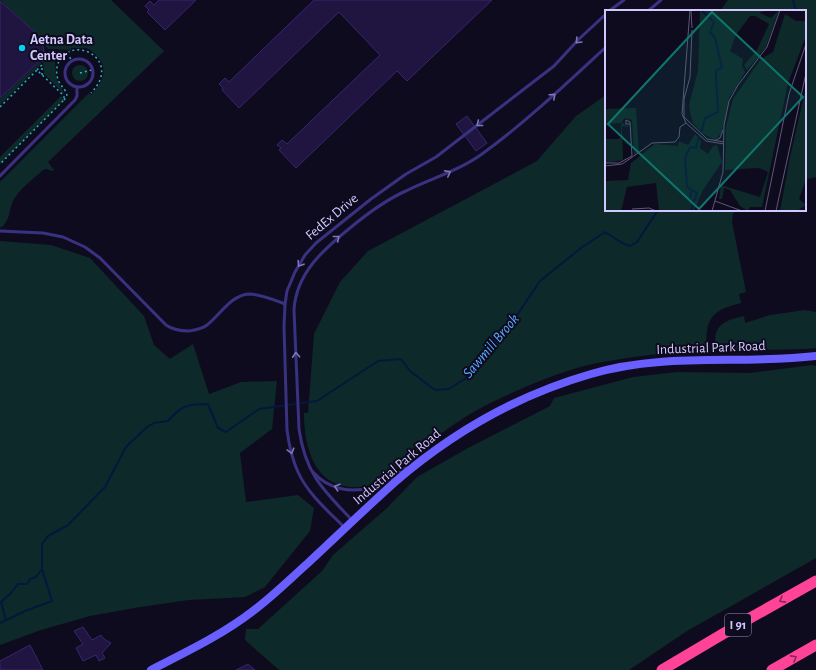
<svg xmlns="http://www.w3.org/2000/svg" width="816" height="670" font-family="'Alegreya Sans',sans-serif">
<rect width="100%" height="100%" fill="#0f0b1f"/>
<g fill="#0d2929">
<path d="M0,0H111L164,51L48,162L54,170L52,171L47,169L43,170C33,179 21,188 14,199C8,209 12,217 2,227H0V182L89,93L91,95C105,81 110,64 91,51V50L88,49L87,48H71V50L48,49L36,35V33Z"/>
<path d="M728,0H816V177L805,180V11H720Z"/>
<path d="M48,55H52L55,58L56,78L65,95L44,74L43,60Z"/>
<path d="M41,61V64L0,105V99Z"/>
<circle cx="80" cy="73" r="8"/>
<path d="M606,95V210H736L733,214L732,222L746,292L739,294L741,303C723,308 710,311 707,331C706,338 707,344 704,350C663,353 623,357 584,366C555,374 526,386 499,399C479,408 459,420 442,433C433,439 423,446 415,453C399,466 382,486 359,487C315,490 304,448 304,413H308L314,334L340,282L368,251L537,161L576,116Z"/>
<path d="M61,96L64,100L0,164V157Z"/>
<path d="M0,241L51,245L90,258L144,316L154,345L170,359L193,344L209,394L241,382L277,381L272,429L240,453L246,502L298,495L314,508L310,531L265,587L245,597L189,600L140,607L90,616L41,630L0,645Z"/>
<path d="M805,310L816,312V348L806,349L721,351L716,346C712,325 726,320 744,316L745,323L770,315Z"/>
<path d="M812,365L816,366V558L687,631L629,670H279L245,640L246,629H258L322,571L333,555L387,508L417,477L468,448L550,406L554,398L633,377L677,372L750,373Z"/>
</g>
<g fill="none" stroke-linecap="round" stroke-linejoin="round">
<g stroke="#05173d" stroke-width="2">
<path d="M793,0L796,11"/>
<path d="M6,620L1,602L11,593L18,584H27L30,579L36,577L42,569"/>
<path d="M0,623L25,611L52,601L42,569V544L48,536L68,525L105,487L126,447L147,427L154,423L168,421C182,405 188,404 208,404L218,428L226,432L259,409L317,401L378,361L401,359L410,371L435,390L449,389L466,378L477,358L515,318L540,281L581,248L605,232L624,244L630,246L637,242L658,210"/>
</g>
</g>
<g fill="#201541" stroke="#37266f">
<path d="M159,0H196L165,30L147,12L149,10L145,6L150,1L154,5Z"/>
<path d="M314,0H492L407,81L397,71L296,168L279,150L281,148L277,145L282,140L287,144L380,55L339,12L239,108L222,90L223,88L219,84L225,78L229,82Z"/>
<path d="M0,1L36,33V35L43,43L44,57L0,98Z"/>
<path d="M467,116L487,143L476,151L456,124Z"/>
<path d="M83,627L92,640L101,635L104,639L111,643L102,653L105,658L99,661L96,655L83,661L76,648L83,644L74,631Z"/>
<path d="M30,645L43,670H0V661Z"/>
<path d="M248,664L255,670H236Z"/>
</g>
<g fill="none" stroke-linecap="round" stroke-linejoin="round">
<g stroke="#24b7b4" stroke-width="1.5" stroke-dasharray="2 3" stroke-linecap="butt">
<path d="M52,52L59,59"/>
<path d="M67,53L72,61"/>
<path d="M37,70L42,65L44,52H66"/>
<path d="M80,73L92,70"/>
<path d="M42,75V65"/>
<path d="M64,100C66,98 68,95 66,92C64,88 61,86 59,82C55,74 56,62 63,56C80,38 121,62 91,93"/>
<path d="M0,107L37,70L64,96V100L0,164"/>
</g>
<g stroke="#383281" stroke-width="3">
<path d="M609,11L624,0"/>
<path d="M648,11L661,0"/>
<circle cx="79" cy="73" r="14"/>
<path d="M0,176L75,100L77,96V87"/>
<path d="M0,231L43,233L63,237L85,247L100,258L166,325C173,330 181,331 189,331C195,330 202,329 207,325C220,315 231,295 249,294C261,294 274,300 285,304"/>
<path d="M313,472C328,489 351,494 373,487C385,484 396,475 406,468"/>
<path d="M352,520C323,490 305,473 299,429L294,310C296,273 324,249 350,228C368,213 387,199 408,190C433,178 460,170 482,154C526,122 566,84 606,47"/>
<path d="M344,527C328,511 308,494 298,472C292,459 289,445 287,430L284,327L285,304L287,291L295,272L305,255L316,243L371,199L406,174L436,157L554,66L579,39L606,14"/>
</g>
<path stroke="#695fff" stroke-width="8" d="M151,670C186,652 222,635 253,611C273,596 290,579 308,563C337,536 366,508 395,482C453,432 518,395 591,374C665,352 741,365 816,356"/>
<g stroke="#ff4396" stroke-width="11">
<path d="M662,670L743,622L816,581"/>
<path d="M772,670L816,645"/>
</g>
</g>
<defs><path id="oneway-chevron" d="M-2-3.5L2.5 0L-2 3.5" fill="none" stroke-width="1.6" stroke-linecap="round" stroke-linejoin="round"/></defs>
<g stroke="#7d76ba">
<use href="#oneway-chevron" transform="translate(578 41) rotate(134)"/>
<use href="#oneway-chevron" transform="translate(553 96) rotate(-42)"/>
<use href="#oneway-chevron" transform="translate(479 124) rotate(142)"/>
<use href="#oneway-chevron" transform="translate(448 173) rotate(-27)"/>
<use href="#oneway-chevron" transform="translate(337 238) rotate(-39)"/>
<use href="#oneway-chevron" transform="translate(300 264) rotate(122)"/>
<use href="#oneway-chevron" transform="translate(296 355) rotate(-93)"/>
<use href="#oneway-chevron" transform="translate(291 451) rotate(75)"/>
<use href="#oneway-chevron" transform="translate(337 487) rotate(-162)"/>
</g>
<g stroke="#87275a">
<use href="#oneway-chevron" transform="translate(782 600) rotate(151)"/>
<use href="#oneway-chevron" transform="translate(794 658) rotate(-29)"/>
</g>
<circle fill="#00d2f3" stroke="#0f0b1f" stroke-width="1.5" cx="22" cy="48" r="4"/>
<g text-anchor="middle" dominant-baseline="central" stroke-width="4" stroke-linejoin="round" paint-order="stroke">
<rect fill="#0f0b1f" stroke="#978fbc" stroke-width="1" x="725" y="614" width="26" height="22" rx="3"/>
<g font-size="13" font-weight="bold" fill="#d1c8ff">
<text x="738" y="625">I 91</text>
</g>
<g font-size="14" font-weight="bold" fill="#d1c8ff" stroke="#0f0b1f" text-anchor="start">
<text x="30" y="40">Aetna Data<tspan x="30" dy="16">Center</tspan></text>
</g>
<g font-size="14" fill="#d1c8ff" stroke="#0f0b1f">
<text transform="translate(332 217) rotate(-40)">FedEx Drive</text>
<text transform="translate(711 348) rotate(-2)">Industrial Park Road</text>
<text transform="translate(397 467) rotate(-40)">Industrial Park Road</text>
</g>
<g font-size="15" font-style="italic" fill="#56aaff" stroke="#0f0b1f">
<text transform="translate(491 346) rotate(-50)">Sawmill Brook</text>
</g>
</g>
<g transform="translate(605 10)">
<rect width="201" height="201" fill="#0f0b1f"/>
<path d="M95,0H163L154,3L166,8L174,0L161,37L142,60L139,55L152,40L164,14L150,6H145L131,25L125,41L138,49L137,56L140,62L124,88L117,122L110,130L98,124L88,113L85,103L84,95L93,61ZM180,4L191,11H201V26L183,73L157,197H145L143,201L135,196L125,180L119,178L117,189H114L116,175L155,187L163,162L154,158L120,160L121,117L128,89L156,49L168,42ZM201,77V169L194,189L201,195L192,201H175L185,147ZM31,98L34,142L29,146L27,110L20,108L16,113L3,114L0,117V99ZM18,113L24,117L17,116L18,150L0,153V129H14L16,127V114ZM90,124L96,131L95,138L103,144L108,136L112,135L117,152L98,180L89,201H54L51,173L22,177L16,201H0V171L23,170L26,153L50,134L73,136L74,131L83,135Z" fill="#0d2929"/>
<path fill="none" stroke="#05173d" stroke-width="2" d="M96,124L100,108L113,102L111,66V61L117,57L110,28L105,22L109,12L96,0M86,181L85,190L88,191M86,201L92,183L82,177L80,148L85,137L91,138L94,126"/>
<path fill="none" stroke="#5d5779" stroke-width="1" d="M85,0L77,104L81,113L101,131L119,134M86,1L87,18M87,20L85,67L79,89V107L102,129L119,132M109,131L115,128L118,120M26,148L47,133L70,132L74,127L75,117L81,113M0,153H14L27,146L25,112L21,110V114H25M0,156L17,154L26,148M110,191L137,201M27,199L44,198L51,201M107,201L118,162L119,115L124,91L133,75L162,37L175,0M160,201L184,84L201,34M171,201L201,63"/>
<path fill="#0f766e" fill-opacity="0.15" stroke="#0f766e" stroke-width="2" d="M107,2L198,87L94,199L3,114Z"/>
<rect width="201" height="201" fill="none" stroke="#d1c8ff" stroke-width="2"/>
</g>
</svg>
